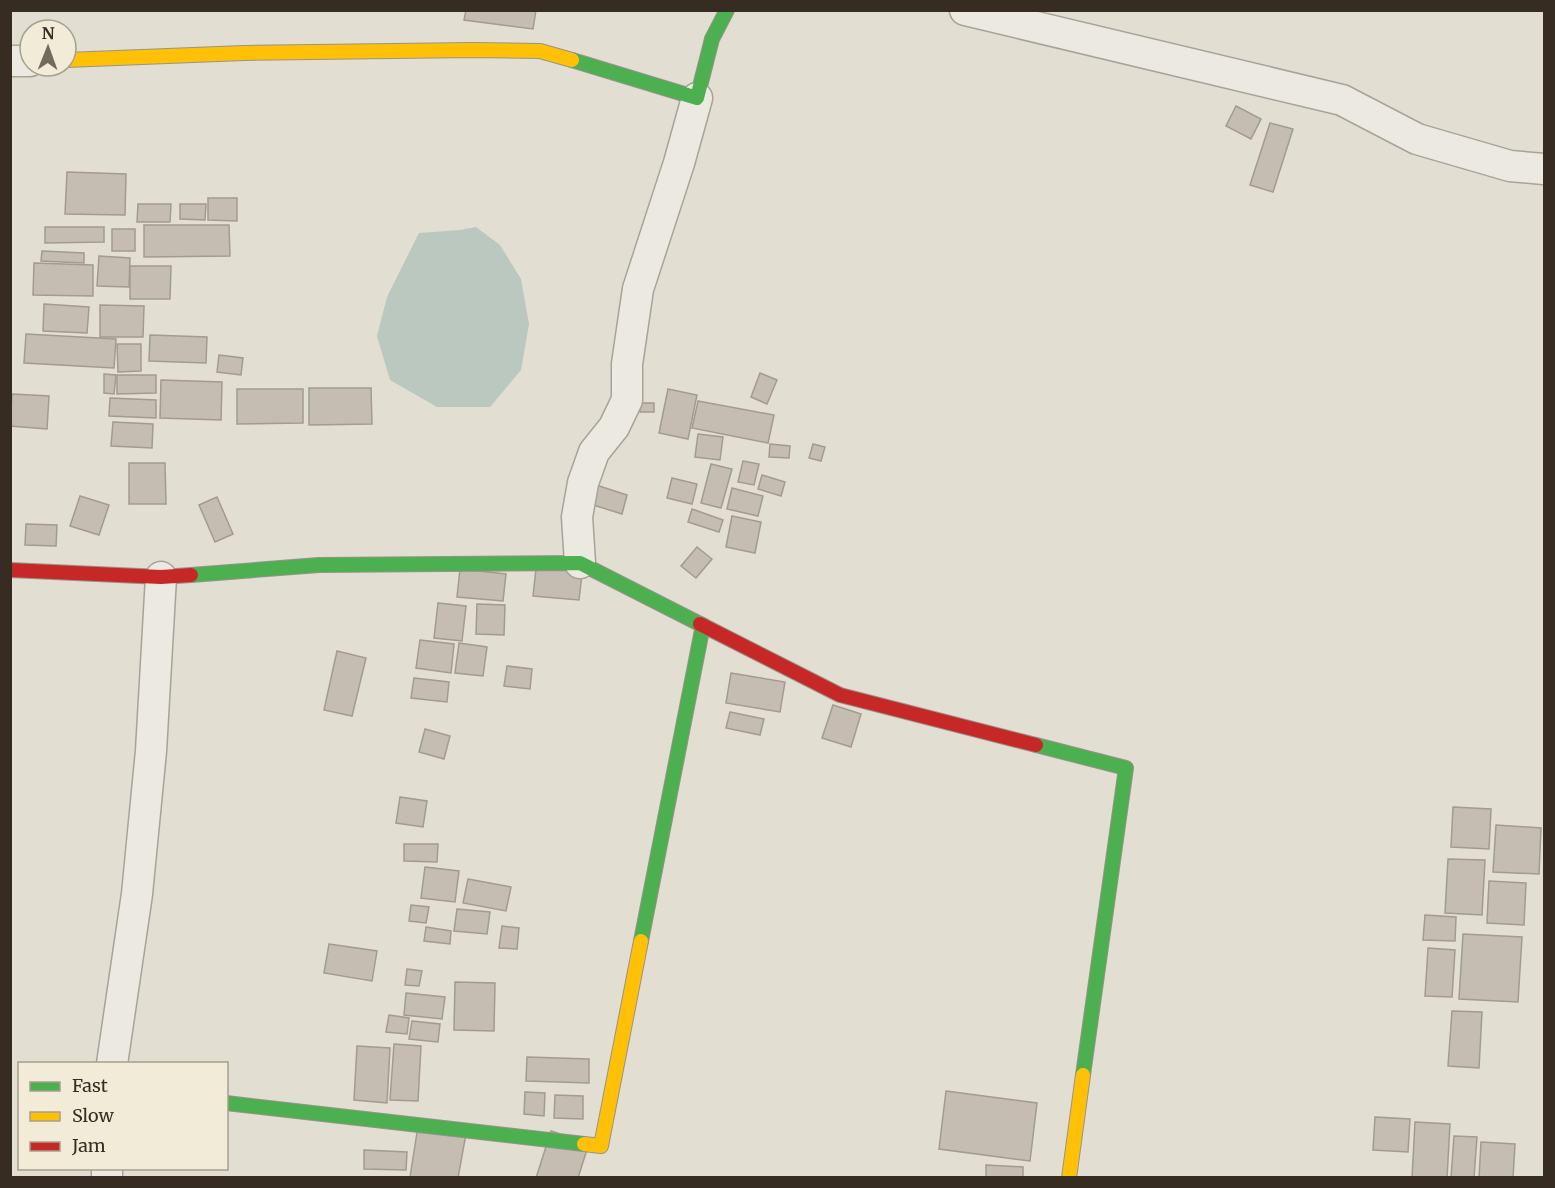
<svg xmlns="http://www.w3.org/2000/svg" width="1555" height="1188" font-family="Merriweather,serif">
<rect width="100%" height="100%" fill="#e2ded1"/>
<path fill="#bac8c0" d="M476,227L500,245L521,279L529,324L521,370L490,407H437L390,380L377,336L387,297L419,233L460,230Z"/>
<g fill="#c6bdb2" stroke="#a39a90" stroke-width="1.5">
<path d="M466,10H536L533,29L464,20Z"/>
<path d="M1236,106L1261,119L1251,139L1226,126Z"/>
<path d="M1270,123L1293,129L1273,192L1250,185Z"/>
<path d="M67,172L126,174L125,215L65,214Z"/>
<path d="M208,198H237V221L208,220Z"/>
<path d="M138,204H171L170,222H137Z"/>
<path d="M180,204H206L205,220L180,219Z"/>
<path d="M144,225H229L230,256L144,257Z"/>
<path d="M45,227H104V242L45,243Z"/>
<rect x="112" y="229" width="23" height="22"/>
<path d="M42,251L84,253V263L41,261Z"/>
<path d="M99,256L130,258L129,287L97,286Z"/>
<path d="M34,263L93,265V296L33,295Z"/>
<path d="M130,266H171L170,299H130Z"/>
<path d="M44,304L89,307L87,333L43,331Z"/>
<path d="M100,305L144,306L143,337H100Z"/>
<path d="M26,334L116,339L114,368L24,363Z"/>
<path d="M150,335L207,337L206,363L149,361Z"/>
<path d="M117,344H141V371L118,372Z"/>
<path d="M219,355L243,358L241,375L217,372Z"/>
<path d="M760,373L777,380L767,404L751,397Z"/>
<path d="M104,374L116,375L114,394L104,393Z"/>
<path d="M117,375H156V393L117,394Z"/>
<path d="M161,380L222,382L221,420L160,418Z"/>
<path d="M309,388H371L372,424L309,425Z"/>
<path d="M237,389H303V423L237,424Z"/>
<path d="M668,389L697,395L688,439L659,433Z"/>
<path d="M12,394L49,396L47,429L10,426Z"/>
<path d="M110,398L156,400V418L109,416Z"/>
<path d="M698,401L774,415L768,443L692,428Z"/>
<rect x="640" y="403" width="14" height="9"/>
<path d="M113,422L153,424L152,448L111,446Z"/>
<path d="M698,434L723,437L720,460L695,457Z"/>
<path d="M770,444L790,446L789,458L769,457Z"/>
<path d="M813,444L825,447L821,461L809,458Z"/>
<path d="M743,461L759,464L754,485L738,482Z"/>
<path d="M129,463H165L166,504H129Z"/>
<path d="M711,464L732,469L721,508L701,503Z"/>
<path d="M762,475L785,482L781,496L758,489Z"/>
<path d="M672,478L697,484L692,504L667,498Z"/>
<path d="M590,483L627,495L622,514L584,502Z"/>
<path d="M732,488L763,496L758,516L727,509Z"/>
<path d="M80,496L109,505L99,535L70,526Z"/>
<path d="M217,497L233,534L215,542L199,505Z"/>
<path d="M692,509L723,520L719,532L688,522Z"/>
<path d="M732,516L761,522L755,553L726,547Z"/>
<path d="M26,524L57,525L56,546L25,545Z"/>
<path d="M697,547L712,559L696,578L681,566Z"/>
<path d="M537,560L583,565L579,600L533,596Z"/>
<path d="M460,569L506,574L503,601L457,597Z"/>
<path d="M438,603L466,606L462,641L434,638Z"/>
<path d="M477,604L505,605L504,635L476,634Z"/>
<path d="M420,640L454,644L451,673L416,668Z"/>
<path d="M459,643L487,647L483,676L455,673Z"/>
<path d="M337,651L366,658L352,716L324,710Z"/>
<path d="M507,666L532,669L530,689L504,686Z"/>
<path d="M731,673L785,682L780,712L726,703Z"/>
<path d="M414,678L449,682L447,702L411,698Z"/>
<path d="M833,705L861,714L851,747L822,738Z"/>
<path d="M730,712L764,719L760,735L726,728Z"/>
<path d="M425,729L450,736L444,759L419,752Z"/>
<path d="M400,797L427,801L423,827L396,823Z"/>
<path d="M1453,807L1491,809L1489,849L1451,847Z"/>
<path d="M1496,825L1541,828L1539,874L1493,872Z"/>
<path d="M404,844H438L437,862L404,861Z"/>
<path d="M1448,859L1485,860L1482,915L1445,913Z"/>
<path d="M425,867L459,871L455,902L421,898Z"/>
<path d="M468,879L511,887L506,911L463,903Z"/>
<path d="M1489,881L1526,883L1524,925L1487,923Z"/>
<path d="M411,905L429,907L426,923L409,921Z"/>
<path d="M457,909L490,912L487,934L454,931Z"/>
<path d="M1425,915L1456,917L1455,941L1423,940Z"/>
<path d="M502,926L519,928L517,949L499,948Z"/>
<path d="M426,927L451,931L450,944L424,941Z"/>
<path d="M1463,934L1522,937L1518,1002L1459,999Z"/>
<path d="M329,944L377,951L372,981L324,973Z"/>
<path d="M1428,948L1455,950L1452,997L1425,996Z"/>
<path d="M407,969L422,971L419,986L405,985Z"/>
<path d="M455,982L495,983L494,1031L454,1030Z"/>
<path d="M406,993L445,997L442,1019L404,1015Z"/>
<path d="M1452,1011L1482,1012L1479,1068L1448,1066Z"/>
<path d="M389,1015L409,1018L407,1034L386,1032Z"/>
<path d="M412,1021L440,1024L438,1042L409,1039Z"/>
<path d="M394,1044L421,1046L418,1101L390,1100Z"/>
<path d="M357,1046L390,1048L387,1103L354,1100Z"/>
<path d="M527,1057L589,1059V1083L526,1081Z"/>
<path d="M946,1091L1037,1103L1030,1161L939,1149Z"/>
<path d="M525,1092L545,1093L544,1116L524,1114Z"/>
<path d="M555,1095L583,1096V1119L554,1118Z"/>
<path d="M1375,1117L1410,1119L1408,1152L1373,1150Z"/>
<path d="M419,1120L467,1128L458,1178L410,1177Z"/>
<path d="M1415,1122L1450,1124L1447,1178H1412Z"/>
<path d="M551,1131L589,1143L578,1178H536Z"/>
<path d="M1454,1136L1477,1137L1474,1178H1451Z"/>
<path d="M1481,1142L1515,1144L1513,1178H1479Z"/>
<path d="M364,1150L407,1152L406,1170L364,1169Z"/>
<path d="M986,1165L1023,1167V1178H986Z"/>
</g>
<g fill="none" stroke-linecap="round" stroke-linejoin="round">
<defs>
<g id="street">
<path d="M965,10L1342,100L1417,139L1510,166L1544,169"/>
<path d="M10,61H30"/>
<path d="M580,563L577,517L583,483L594,452L614,427L627,400V364L638,289L679,163L697,98"/>
<path d="M112,1064L137,894L151,751L161,577"/>
<path d="M107,1178V1168"/>
</g>
<g id="fast">
<path d="M572,60L697,98L712,39L727,10"/>
<path d="M191,575L319,565L580,563L700,624"/>
<path d="M1036,745L1126,768L1083,1075"/>
<path d="M641,941L703,625"/>
<path d="M226,1103L584,1144"/>
</g>
<g id="slow">
<path d="M66,60L244,53L473,50L540,51L572,60"/>
<path d="M584,1144L601,1146L641,941"/>
<path d="M1069,1178L1083,1075"/>
</g>
<g id="jam">
<path d="M10,570L161,577L191,575"/>
<path d="M700,624L840,695L1036,745"/>
</g>
</defs>
<use href="#street" stroke="#a8a399" stroke-width="33"/>
<use href="#fast" stroke="#98938a" stroke-width="16"/>
<use href="#slow" stroke="#98938a" stroke-width="16"/>
<use href="#jam" stroke="#98938a" stroke-width="16"/>
<use href="#street" stroke="#ece9e1" stroke-width="30"/>
<use href="#fast" stroke="#4caf50" stroke-width="14"/>
<use href="#slow" stroke="#ffc107" stroke-width="14"/>
<use href="#jam" stroke="#c62828" stroke-width="14"/>
</g>
<rect width="1555" height="1188" fill="none" stroke="#372c22" stroke-width="24"/>
<rect x="18" y="1062" width="210" height="108" fill="#f2ebd8" stroke="#a79f8f" stroke-width="1.5"/>
<rect x="30" y="1082" width="30" height="9" fill="#4caf50" stroke="#a79f8f" stroke-width="1.5"/>
<text x="72" y="1092" font-size="18" fill="#372c22">Fast</text>
<rect x="30" y="1112" width="30" height="9" fill="#ffc107" stroke="#a79f8f" stroke-width="1.5"/>
<text x="72" y="1122" font-size="18" fill="#372c22">Slow</text>
<rect x="30" y="1142" width="30" height="9" fill="#c62828" stroke="#a79f8f" stroke-width="1.5"/>
<text x="72" y="1152" font-size="18" fill="#372c22">Jam</text>
<g transform="translate(48 48) rotate(1)"><circle r="28" fill="#f2ebd8" stroke="#a79f8f" stroke-width="1.5"/>
<path d="M0-4.5L10 22L0 15L-10 22Z" fill="#736a5f"/>
<text y="-9" font-size="16" font-weight="bold" text-anchor="middle" fill="#372c22">N</text>
</g>
</svg>
